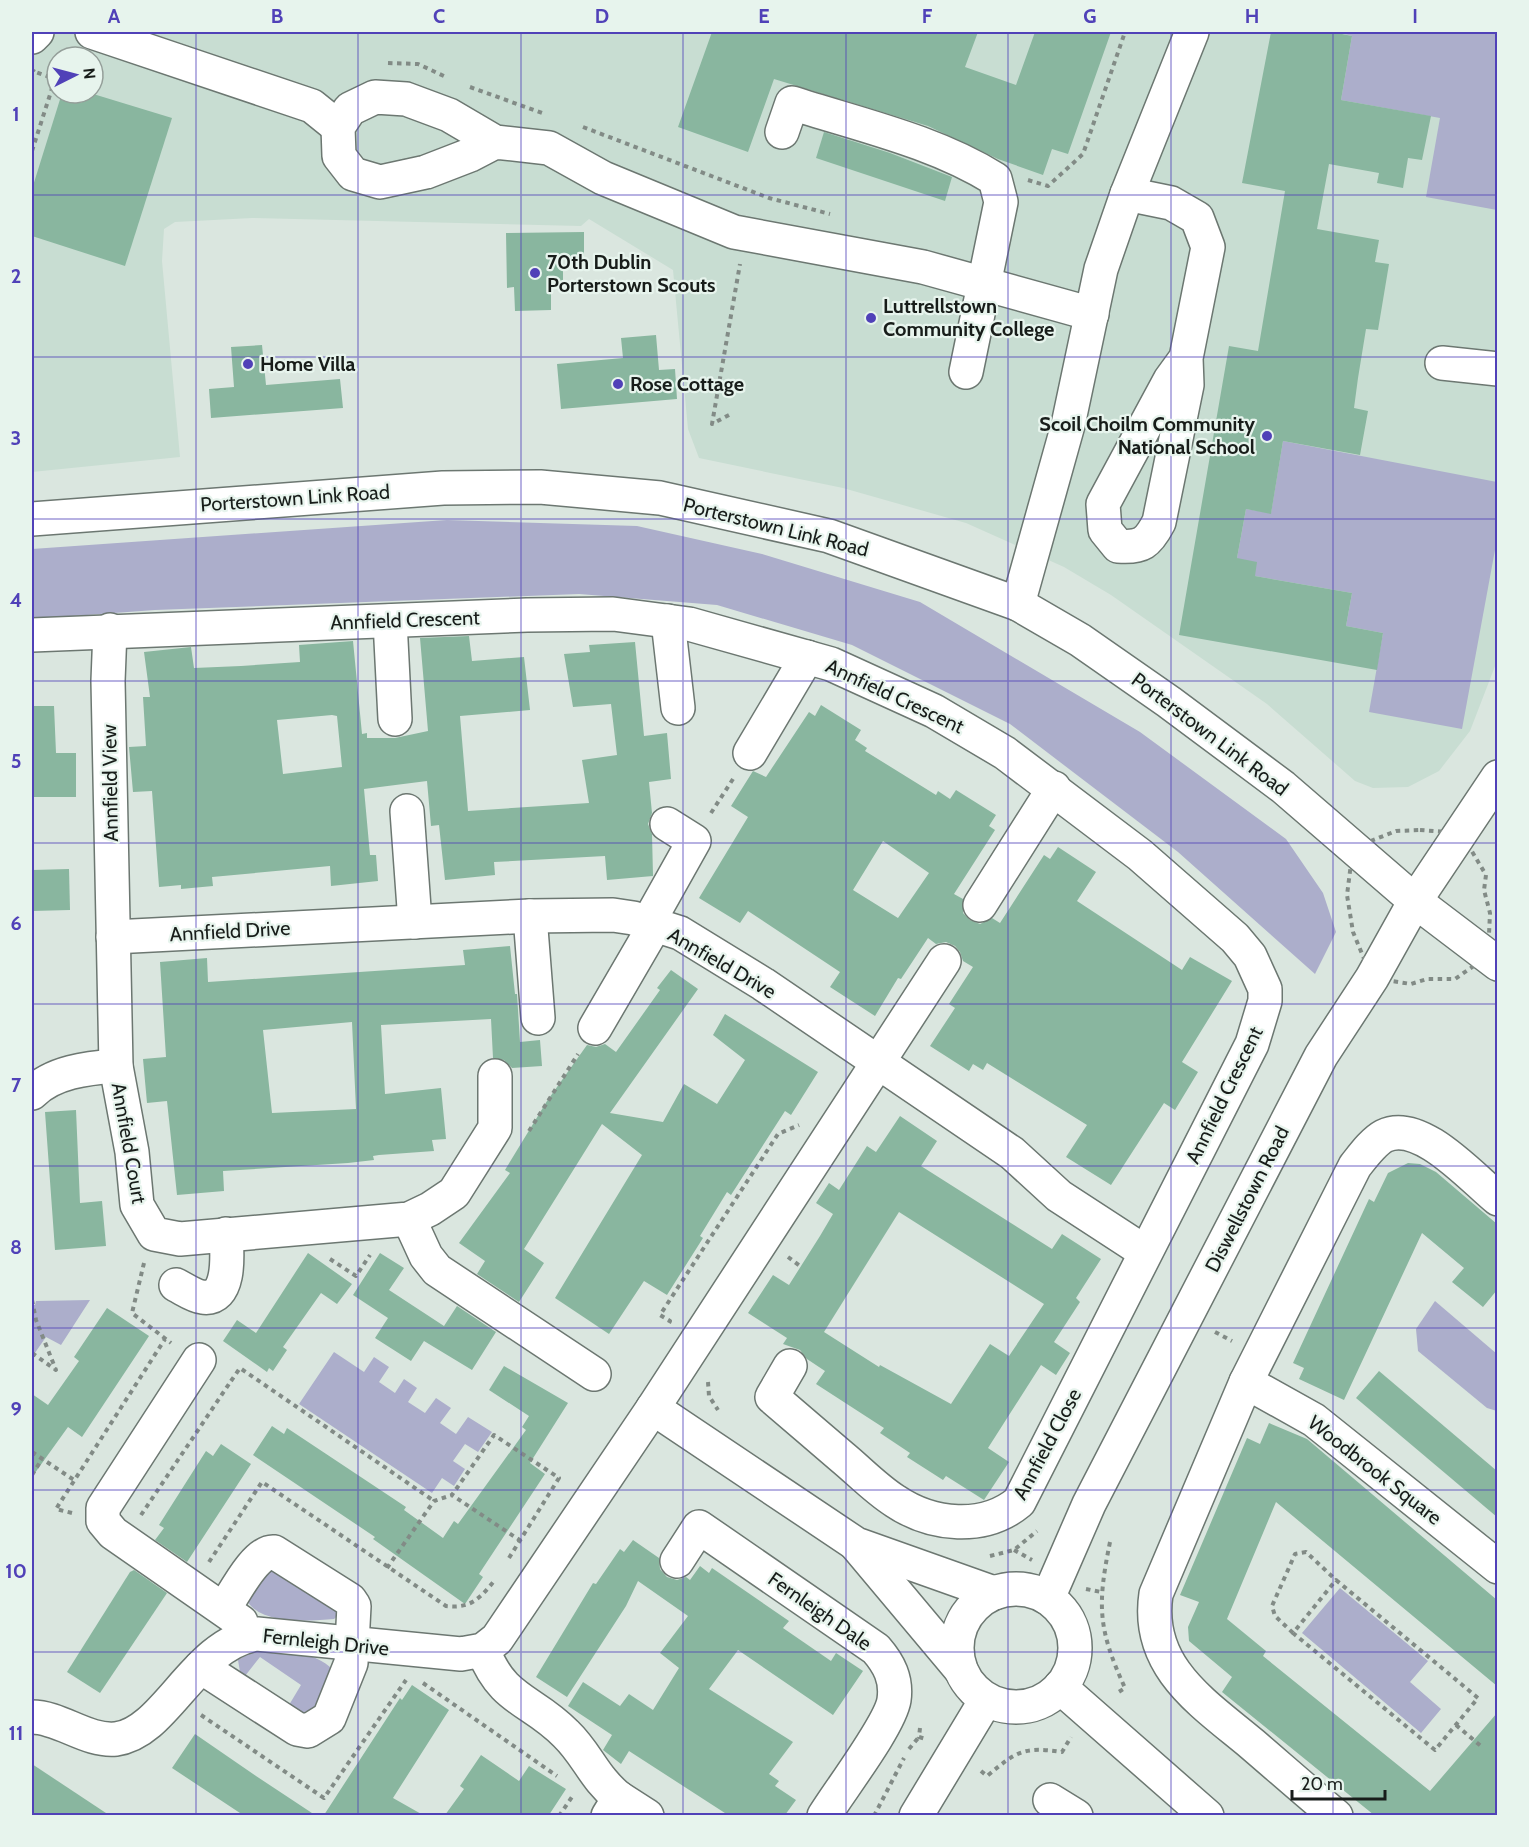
<svg xmlns="http://www.w3.org/2000/svg" width="1529" height="1847" font-family="Cabin,sans-serif">
<rect width="100%" height="100%" fill="#dae6df"/>
<path fill="#c8ddd2" fill-rule="evenodd" d="M32,32H1497V661L1470,731L1439,771L1408,787L1373,788L1355,781L1267,704L1111,595L1064,567L966,523L843,488L699,458L688,429L673,270L589,219L581,226L252,218L175,222L164,229L162,261L180,457L32,472ZM57,57H93V93H57Z"/>
<g fill="#acaecb">
<path d="M1336,32H1497V210L1426,197L1440,118L1341,100L1352,36Z"/>
<path d="M1283,441L1497,482V539L1462,729L1369,712L1383,633L1346,626L1352,593L1255,576L1237,558L1246,509L1271,513Z"/>
<path d="M447,520L637,526L762,554L920,602L1140,732L1286,839L1323,893L1336,932L1315,974L1178,852L1010,724L852,645L717,605L579,594L155,610L32,619V549Z"/>
<path d="M90,1300L61,1345L46,1337L32,1357V1305H35L36,1301Z"/>
<path d="M1435,1301L1497,1354V1411L1487,1408L1418,1351L1416,1329Z"/>
<path d="M334,1352L364,1372L374,1357L389,1367L379,1382L395,1393L404,1379L417,1388L408,1402L425,1413L436,1398L451,1408L440,1423L456,1434L468,1417L492,1432L478,1452L465,1444L453,1461L465,1469L454,1486L442,1478L432,1493L299,1404Z"/>
<path d="M269,1566L337,1602L340,1614L334,1619C310,1621 262,1625 248,1602Z"/>
<path d="M1340,1588L1428,1661L1410,1682L1441,1709L1421,1733L1302,1633Z"/>
<path d="M258,1649C282,1652 315,1650 333,1670L324,1704L302,1713L289,1705L301,1685L260,1657L245,1676L240,1672L238,1660Z"/>
</g>
<g fill="#89b69f" fill-rule="evenodd">
<path d="M712,32H978L965,67L1016,85L1035,32H1111L1068,154L1052,149L1043,175L998,159L928,126L774,79L748,152L678,127Z"/>
<path d="M1271,32H1332L1352,36L1341,100L1431,116L1422,160L1408,158L1403,188L1377,183L1379,173L1329,164L1317,229L1379,240L1375,262L1389,264L1378,330L1366,329L1358,378L1354,408L1368,411L1360,455L1283,441L1271,514L1246,509L1237,558L1257,562L1255,576L1352,593L1346,626L1383,633L1377,670L1179,635L1229,346L1258,351L1285,191L1242,183Z"/>
<path d="M62,93H90L172,118L125,266L32,236V189Z"/>
<path d="M824,132L890,153L952,177L945,201L816,158Z"/>
<path d="M584,232V258L563,259V288H551V310L515,311L514,287L507,288L506,233Z"/>
<path d="M656,335L659,370L675,369L677,399L561,409L557,364L623,358L621,338Z"/>
<path d="M262,345L266,385L340,379L343,408L211,418L209,389L234,387L231,347Z"/>
<path d="M469,636L472,661L524,657L530,710L460,716L468,811L589,803L582,760L617,755L611,704L573,707L564,654L590,652L589,645L635,642L644,736L667,733L671,779L649,782L652,813L648,824L652,834L653,876L607,880L605,856L494,862L495,875L445,880L439,825L431,826L427,781L364,789L370,855H376L378,881L331,886L330,866L212,877L213,886L181,889V885L159,887L152,791L133,792L129,747L146,746L143,697H150L144,652L191,647L194,668L241,666L300,662L299,645L353,641L362,734L367,733V738H395L428,731L420,638ZM332,715L337,716L342,767L283,774L277,720Z"/>
<path d="M821,705L861,730L855,740L867,748L865,751L936,795L938,791L950,799L956,790L996,815L989,826L995,830L954,894L963,899V913L970,920L980,924L992,918L1000,923L1044,855L1050,859L1058,847L1096,872L1077,901L1182,970L1190,957L1232,981L1182,1062L1198,1072L1175,1110L1164,1103L1111,1185L1066,1157L1087,1125L987,1063L983,1070L973,1064L969,1071L930,1046L955,1008L949,1004L973,967L963,961L960,952L955,946L946,942L936,944L928,938L901,979L898,978L875,1016L830,987L840,972L748,911L740,923L699,898L748,817L731,806L753,771L766,777L809,712L815,716ZM883,841L929,873L898,918L853,890Z"/>
<path d="M32,706H54L56,753H76V797H32Z"/>
<path d="M69,869L70,910L32,911V870Z"/>
<path d="M510,946L515,994H517L520,1042L540,1040L542,1066L512,1068L504,1060L493,1058L491,1019L381,1025L385,1094L441,1088L446,1139L432,1140L434,1151L379,1155L373,1156L374,1160L348,1163L223,1171L224,1191L177,1195L167,1101L147,1103L143,1059L166,1057L160,962L207,958L208,982L465,965L463,950ZM352,1022L356,1109L272,1113L263,1030Z"/>
<path d="M671,970L698,989L610,1113L663,1122L684,1084L717,1104L745,1060L713,1035L725,1014L818,1072L791,1115L785,1111L731,1195L727,1192L700,1236L703,1238L667,1295L644,1281L609,1334L555,1298L642,1155L602,1124L524,1249L544,1263L519,1302L477,1274L485,1261L459,1243L510,1173L505,1170L547,1101L587,1045L596,1047L605,1044L616,1052L660,990L657,988Z"/>
<path d="M76,1110L80,1203L102,1201L106,1246L55,1250L45,1112Z"/>
<path d="M900,1116L937,1141L921,1166L1052,1249L1062,1234L1101,1259L1076,1298L1080,1302L1054,1342L1070,1353L1056,1375L1041,1365L988,1448L1009,1462L984,1500L946,1476L943,1480L907,1457L910,1453L880,1433L884,1428L816,1384L825,1371L807,1359L800,1350L783,1344L787,1338L748,1313L773,1275L789,1285L820,1236L833,1214L816,1203L829,1183L839,1190L867,1146L876,1152ZM899,1212L1044,1304L1009,1356L990,1344L951,1404L880,1365L879,1367L824,1332Z"/>
<path d="M1408,1163L1420,1164L1436,1172L1497,1224V1290L1483,1307L1452,1282L1464,1268L1422,1233L1344,1400L1299,1379L1304,1368L1293,1363L1369,1199L1374,1202L1388,1173Z"/>
<path d="M308,1253L352,1284L337,1304L321,1293L283,1347L287,1350L273,1371L269,1368L267,1372L223,1341L237,1320L256,1333Z"/>
<path d="M380,1253L404,1268L389,1290L444,1326L457,1306L496,1332L472,1370L424,1341L411,1361L375,1338L388,1318L353,1295Z"/>
<path d="M107,1308L149,1336L82,1437L68,1427L32,1477V1394L48,1405L79,1361L74,1357Z"/>
<path d="M504,1366L568,1403L530,1463L545,1474L479,1574L483,1577L465,1604L373,1539L375,1537L253,1455L272,1426L284,1434L287,1428L406,1507L404,1510L443,1538L454,1521L458,1524L526,1430L522,1427L529,1416L489,1390Z"/>
<path d="M1379,1371L1497,1471V1517L1356,1398Z"/>
<path d="M1269,1423L1307,1439L1497,1600V1686L1276,1502L1227,1619L1266,1651L1263,1656L1430,1791L1497,1713V1815H1374L1222,1692L1232,1677L1189,1641L1188,1627L1199,1602L1180,1595L1247,1438L1260,1444Z"/>
<path d="M221,1444L251,1464L187,1562L155,1540L164,1528L159,1525L206,1451L213,1456Z"/>
<path d="M633,1540L659,1558L660,1569L667,1577L677,1580L686,1577L690,1580L700,1566L709,1573L712,1568L789,1621L783,1628L831,1661L836,1653L863,1671L833,1715L738,1650L709,1689L793,1742L769,1774L779,1781L775,1786L796,1800L785,1815H728L629,1751L621,1764L603,1750L612,1735L568,1706L583,1682L620,1706L629,1694L653,1710L679,1668L660,1653L688,1616L638,1581L626,1606L567,1697L536,1677L593,1583L596,1584L620,1549L624,1552Z"/>
<path d="M134,1570L167,1593L100,1693L67,1672L130,1572Z"/>
<path d="M412,1685L449,1710L393,1798L423,1815H324L400,1698L402,1700Z"/>
<path d="M195,1734L256,1776L315,1815H243L172,1768Z"/>
<path d="M481,1755L519,1781L529,1766L566,1789L549,1815H445L464,1789L460,1786Z"/>
<path d="M32,1764L109,1815H32Z"/>
</g>
<g fill="none" stroke-linecap="round" stroke-linejoin="round">
<defs>
<g id="minor">
<path d="M92,32L312,106L338,127"/>
<path d="M32,37L37,32"/>
<path d="M782,132L792,103C860,125 934,141 995,179L1001,202L966,372"/>
<path d="M495,142L470,155L426,172L380,182L353,174L339,156L338,127L350,109L375,97L406,99L449,115L495,142L549,148L603,178L734,232L923,267L1092,314"/>
<path d="M1127,194L1171,203L1197,218L1208,247L1186,358L1187,385L1159,522C1148,543 1142,548 1118,546L1105,530L1103,504L1170,380L1186,358"/>
<path d="M1442,363L1498,369"/>
<path d="M32,519L443,488L540,487L660,498L829,536L1018,604L1080,640L1169,702L1283,787L1415,901L1498,964"/>
<path d="M1018,604L1068,425L1101,269L1127,194L1192,32"/>
<path d="M390,621L395,719"/>
<path d="M668,621L678,708"/>
<path d="M110,630L108,681L116,1066L132,1152L137,1205L154,1234L180,1239L409,1219L430,1209L454,1193L495,1128V1076"/>
<path d="M32,635L527,615L613,614L689,624L831,664L934,711L1005,753L1140,855L1235,938L1250,956L1265,989V1001L1252,1044L1019,1502C984,1531 932,1526 895,1501C876,1489 859,1471 842,1457C819,1437 795,1417 772,1397L790,1366"/>
<path d="M750,753L807,657"/>
<path d="M407,811L415,922"/>
<path d="M980,905L1054,788"/>
<path d="M530,916L538,1018"/>
<path d="M648,923L694,841L667,824"/>
<path d="M113,937L530,916L613,915L633,918L680,933L763,984L1012,1153L1059,1196L1145,1252"/>
<path d="M595,1028L655,925"/>
<path d="M32,1093C53,1072 87,1068 116,1066"/>
<path d="M409,1219L426,1256L437,1270L594,1374"/>
<path d="M176,1285C184,1289 194,1296 202,1297C232,1302 227,1251 226,1234"/>
<path d="M199,1360L103,1508V1521L113,1533L241,1622"/>
<path d="M1246,1382L1314,1420L1498,1567"/>
<path d="M653,1408L856,1544L994,1593"/>
<path d="M857,1546L961,1670"/>
<path d="M677,1561L699,1527L876,1649C889,1664 897,1679 894,1700C890,1725 840,1790 824,1816"/>
<circle cx="1016" cy="1648" r="59"/>
<path d="M1048,1598L1089,1504L1321,1056L1372,978L1415,901L1498,777"/>
<path d="M483,1650C503,1702 532,1699 566,1734C587,1754 594,1778 619,1798L608,1816"/>
<path d="M201,1667L297,1729L308,1731L329,1718L351,1663L354,1606L350,1600L274,1552C256,1550 234,1594 224,1609"/>
<path d="M1060,1687L1207,1816"/>
<path d="M32,1717C60,1717 87,1742 116,1739C166,1733 194,1644 257,1634L461,1654L483,1650L497,1639L653,1408L944,961"/>
<path d="M619,1798L647,1816"/>
<path d="M1050,1800L1076,1816"/>
<path d="M916,1816L986,1700"/>
<path d="M1336,1816C1307,1792 1280,1768 1252,1744C1203,1703 1145,1667 1156,1594L1246,1382L1355,1166C1363,1156 1373,1142 1384,1136C1420,1118 1472,1178 1498,1199"/>
</g>
</defs>
<use href="#minor" stroke="#6c7771" stroke-width="36"/>
<g stroke="#828b86" stroke-width="4" stroke-dasharray="4.5 4.5" stroke-linecap="butt">
<path d="M388,63L418,64L446,77"/>
<path d="M470,87L542,113"/>
<path d="M583,127L769,198L830,214"/>
<path d="M32,151L55,79L33,71L34,69"/>
<path d="M1028,180L1048,186L1083,154L1125,32"/>
<path d="M729,415L712,424L740,264"/>
<path d="M711,813L733,779"/>
<path d="M1420,830L1461,833L1486,875L1484,890L1490,913L1488,956L1455,979H1427L1411,984L1372,978L1353,932L1347,895L1353,848L1396,831Z"/>
<path d="M529,1131L578,1054"/>
<path d="M788,1257L800,1266"/>
<path d="M330,1259L356,1276L370,1255"/>
<path d="M144,1263L132,1313L171,1343"/>
<path d="M32,1300L36,1320L56,1370L32,1353"/>
<path d="M669,1323L670,1321L660,1315L778,1134L799,1125"/>
<path d="M1215,1332L1232,1341"/>
<path d="M231,1381L240,1368L434,1501"/>
<path d="M708,1382L709,1396L718,1410"/>
<path d="M32,1452L74,1480"/>
<path d="M32,1475L42,1459"/>
<path d="M72,1513L56,1509L165,1339"/>
<path d="M141,1515L231,1381"/>
<path d="M1110,1542C1097,1606 1098,1629 1125,1688L1117,1693"/>
<path d="M1014,1550L1032,1560"/>
<path d="M990,1556L1014,1550L1037,1531"/>
<path d="M509,1558L559,1478L494,1435L452,1495L521,1541"/>
<path d="M209,1562L262,1482L446,1606C471,1609 480,1598 495,1580"/>
<path d="M387,1568L434,1501L452,1495"/>
<path d="M1336,1580L1478,1698L1435,1750L1293,1633Z"/>
<path d="M1086,1589L1101,1592"/>
<path d="M1293,1633L1275,1616L1272,1606L1295,1554L1306,1552L1336,1580"/>
<path d="M423,1683L557,1776"/>
<path d="M201,1715L324,1798L406,1680"/>
<path d="M1456,1725L1482,1747"/>
<path d="M920,1728L919,1737L926,1739"/>
<path d="M909,1749L919,1737"/>
<path d="M981,1771L987,1776C1016,1752 1023,1746 1062,1752L1071,1737"/>
<path d="M559,1816L574,1794"/>
<path d="M874,1816L904,1758"/>
</g>
<use href="#minor" stroke="#fff" stroke-width="33"/>
</g>
<path fill="none" stroke="#5041b8" stroke-width="1.5" stroke-opacity="0.55" d="M196,32V1816M358,32V1816M521,32V1816M683,32V1816M846,32V1816M1008,32V1816M1171,32V1816M1333,32V1816M32,195H1498M32,357H1498M32,519H1498M32,681H1498M32,843H1498M32,1004H1498M32,1166H1498M32,1328H1498M32,1490H1498M32,1652H1498"/>
<g fill="#5041b8" stroke="#e7f4ed" stroke-width="2">
<circle cx="535" cy="273" r="6"/>
<circle cx="871" cy="318" r="6"/>
<circle cx="248" cy="364" r="6"/>
<circle cx="618" cy="384" r="6"/>
<circle cx="1267" cy="436" r="6"/>
</g>
<g text-anchor="middle" dominant-baseline="central" stroke-width="4.5" stroke-linejoin="round" paint-order="stroke">
<g font-size="20" font-weight="bold" fill="#181d1a" stroke="#e7f4ed" text-anchor="start">
<text x="547" y="262">70th Dublin<tspan x="547" dy="23">Porterstown Scouts</tspan></text>
<text x="883" y="306">Luttrellstown<tspan x="883" dy="23">Community College</tspan></text>
<text x="260" y="364">Home Villa</text>
<text x="630" y="384">Rose Cottage</text>
<text x="1255" y="424" text-anchor="end">Scoil Choilm Community<tspan x="1255" dy="23">National School</tspan></text>
</g>
<g font-size="20" fill="#181d1a" stroke="#e7f4ed">
<text transform="translate(295 498) rotate(-4)">Porterstown Link Road</text>
<text transform="translate(776 527) rotate(14)">Porterstown Link Road</text>
<text transform="translate(405 620) rotate(-2)">Annfield Crescent</text>
<text transform="translate(895 696) rotate(25)">Annfield Crescent</text>
<text transform="translate(1210 734) rotate(37)">Porterstown Link Road</text>
<text transform="translate(110 783) rotate(-91)">Annfield View</text>
<text transform="translate(230 931) rotate(-3)">Annfield Drive</text>
<text transform="translate(722 963) rotate(30)">Annfield Drive</text>
<text transform="translate(1224 1095) rotate(-64)">Annfield Crescent</text>
<text transform="translate(129 1143) rotate(80)">Annfield Court</text>
<text transform="translate(1247 1199) rotate(-63)">Diswellstown Road</text>
<text transform="translate(1047 1444) rotate(-62)">Annfield Close</text>
<text transform="translate(1375 1470) rotate(38)">Woodbrook Square</text>
<text transform="translate(820 1611) rotate(35)">Fernleigh Dale</text>
<text transform="translate(326 1642) rotate(6)">Fernleigh Drive</text>
</g>
</g>
<rect width="1529" height="1847" fill="none" stroke="#e7f4ed" stroke-width="66"/>
<g transform="translate(75 75) rotate(84)"><circle r="28" fill="#e7f4ed" stroke="#949e99" stroke-width="1.5"/>
<path d="M0-4.5L10 22L0 15L-10 22Z" fill="#5041b8"/>
<text y="-9" font-size="16" font-weight="bold" text-anchor="middle" fill="#181d1a">N</text>
</g>
<path d="M1292 1790v9h93v-9" fill="none" stroke="#181d1a" stroke-width="3"/>
<text x="1301" y="1790" font-size="18" fill="#181d1a" stroke="#e7f4ed" stroke-width="4.5" paint-order="stroke">20 m</text>
<rect x="33" y="33" width="1463" height="1781" fill="none" stroke="#5041b8" stroke-width="2"/>
<g font-size="20" text-anchor="middle" font-weight="bold" fill="#5041b8">
<text x="114" y="23">A</text>
<text x="277" y="23">B</text>
<text x="439" y="23">C</text>
<text x="602" y="23">D</text>
<text x="764" y="23">E</text>
<text x="927" y="23">F</text>
<text x="1090" y="23">G</text>
<text x="1252" y="23">H</text>
<text x="1415" y="23">I</text>
<text x="16" y="121">1</text>
<text x="16" y="283">2</text>
<text x="16" y="445">3</text>
<text x="16" y="607">4</text>
<text x="16" y="768">5</text>
<text x="16" y="930">6</text>
<text x="16" y="1092">7</text>
<text x="16" y="1254">8</text>
<text x="16" y="1416">9</text>
<text x="16" y="1578">10</text>
<text x="16" y="1740">11</text>
</g>
</svg>
